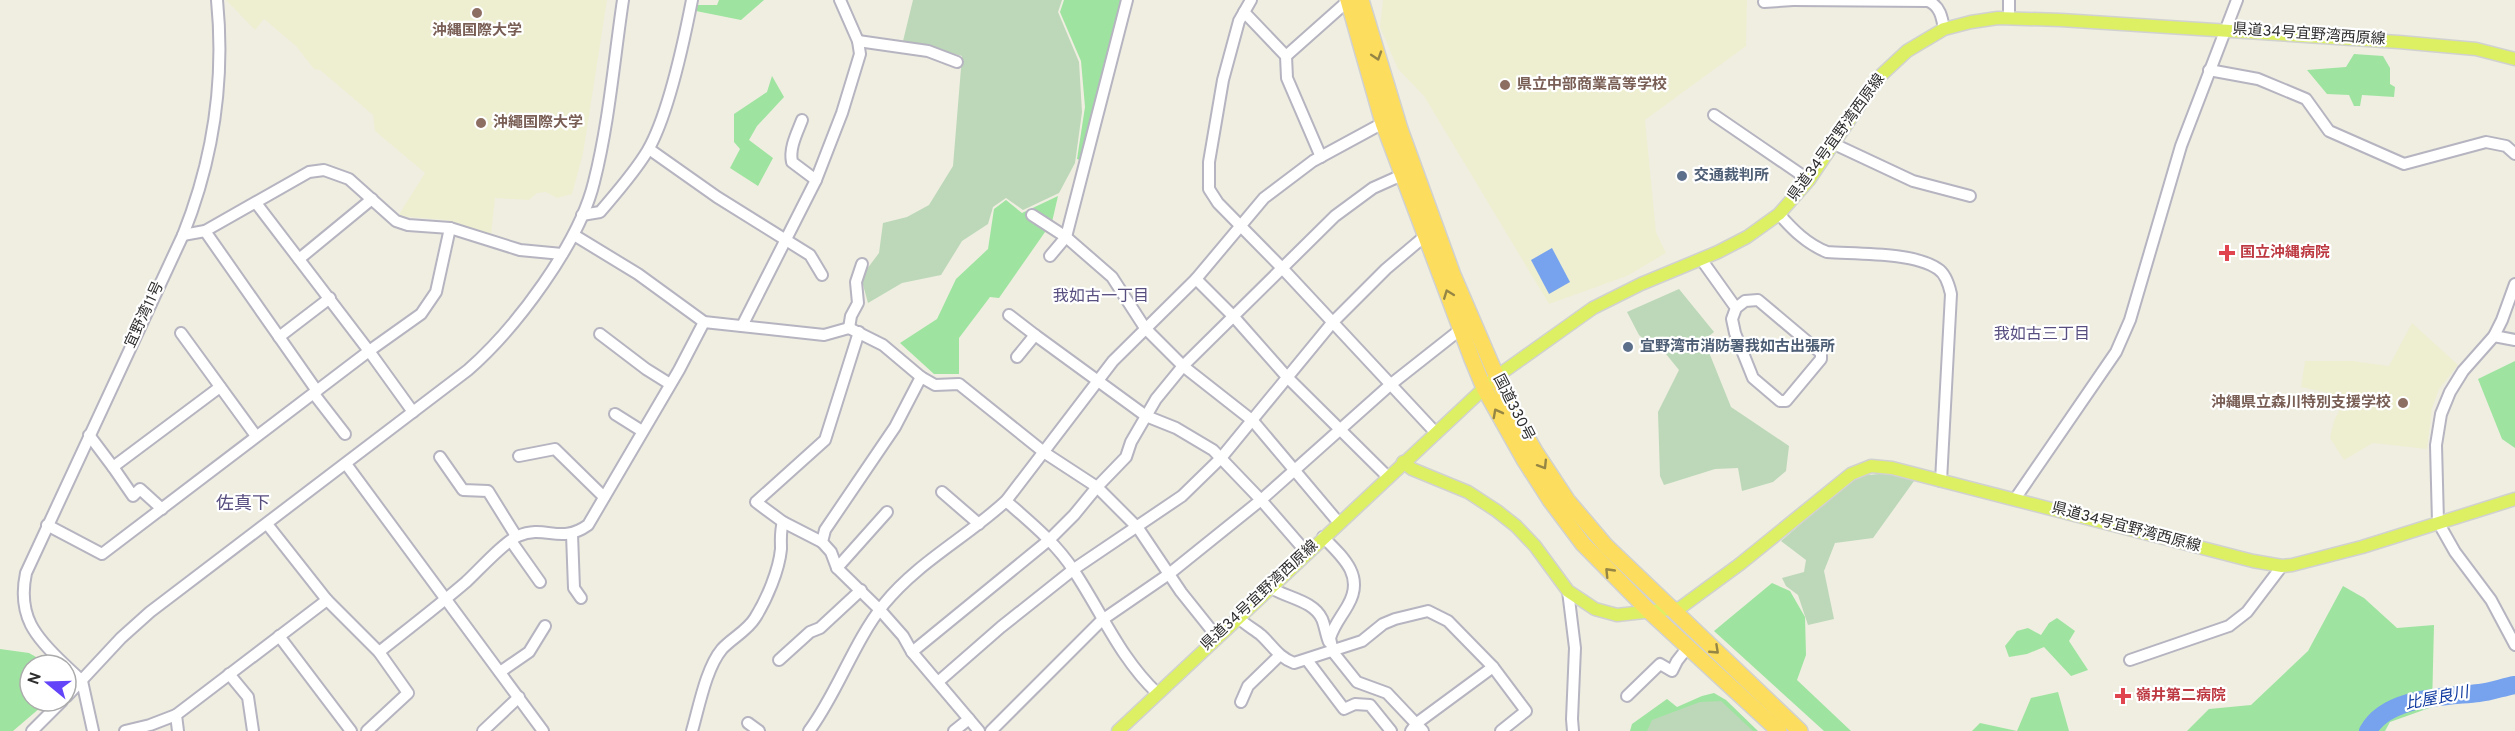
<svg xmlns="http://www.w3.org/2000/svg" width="2515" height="731" font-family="Overpass,'Noto Sans JP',sans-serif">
<rect width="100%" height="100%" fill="#efeee1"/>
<g fill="#eeefd1">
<path d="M226,0H607L583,154L572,194L557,198L546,192L537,193L529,200L495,198L491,235L446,220L398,216L425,173L375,131L373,115L320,70L314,69L296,46L264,19L255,30Z"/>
<path d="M1383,0H1747L1746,46L1645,120L1656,232L1666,253L1627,276L1549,304L1424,96L1398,69L1380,27Z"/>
<path d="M2412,323L2458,365L2439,389L2432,408L2427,449L2373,443L2344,460L2330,438L2334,421L2346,397L2301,387L2305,361H2353L2389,366Z"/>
</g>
<g fill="#9ee4a0">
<path d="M719,0H764L741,20L696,11L698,5H717Z"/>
<path d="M1064,0H1123L1080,160L1077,159L1085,107L1081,61L1060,12Z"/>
<path d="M2354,54L2383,56L2390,68V84L2395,87L2394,97L2362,95L2360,106H2354L2349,95L2327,94L2307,70L2346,67Z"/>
<path d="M772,76L784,97L757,126L749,140L773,158L758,186L730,168L740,149L734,142V114L767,92Z"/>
<path d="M1058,196L1052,222L999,298L990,297L959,338V374H934L900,343L937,319L956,279L988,249L994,209L1006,200L1022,213Z"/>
<path d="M2515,361V448L2502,439L2478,379Z"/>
<path d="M1772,583L1790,591L1805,617L1806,655L1797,680L1851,731H1824L1714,631Z"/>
<path d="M2343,586L2364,598L2397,628L2434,625L2432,707L2390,722L2385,731H2187L2209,709L2251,705L2308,651Z"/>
<path d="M2057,618L2075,631L2069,641L2088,670L2071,676L2044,647L2027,654L2009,657L2005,646L2017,631L2028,628L2041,635L2049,623Z"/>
<path d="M0,649L29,653L50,665H30V701H48L13,731H0Z"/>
<path d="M2058,692L2069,731H1972L1980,723L2017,731L2031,698Z"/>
<path d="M1714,693L1726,700L1758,731H1630L1632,724L1667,699L1677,707L1702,696Z"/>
</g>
<g fill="#bcd8b8">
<path d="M913,0H1062L1058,12L1079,62L1082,112L1075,163L1059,193L1023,210L1006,198L993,207L988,224L962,241L941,275L902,283L868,303L862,281L867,269L879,253L883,223L907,217L929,205L953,166L962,56L903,41Z"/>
<path d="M1679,289L1714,332L1704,340L1731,407L1789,446L1786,471L1773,482L1742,491L1738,468L1715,469L1664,485L1660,476L1658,412L1679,370L1666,354L1655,350L1639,335L1627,312Z"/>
<path d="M1890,473L1914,481L1873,538L1835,543L1824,571L1834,619L1808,625L1798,595L1786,586L1782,578L1804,572L1806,560L1781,541L1857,476Z"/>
<path d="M1721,701L1753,731H1647L1652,720L1700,702Z"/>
</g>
<path fill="#76a2ee" d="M1552,248L1570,282L1549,294L1531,260Z"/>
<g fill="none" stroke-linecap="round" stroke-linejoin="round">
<path stroke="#76a2ee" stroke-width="18" d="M2368,731C2387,696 2445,697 2479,693C2491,692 2503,687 2515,685"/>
<defs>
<g id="minor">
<path d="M1251,0L1239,21L1223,80L1209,162V189L1218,203L1283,269L1435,432"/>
<path d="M1793,0L1928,1C1940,6 1942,17 1944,29"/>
<path d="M2009,0V18"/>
<path d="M1764,2L1793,0"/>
<path d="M1244,12L1286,56L1287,78L1321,157"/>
<path d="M858,41L928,51L957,62"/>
<path d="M1286,56L1349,0"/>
<path d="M2209,70L2258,79L2306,99L2329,131L2404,164L2486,142L2506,146L2515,154"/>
<path d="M1714,115L1809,180"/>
<path d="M802,120C797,133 789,148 792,162L816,180"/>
<path d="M1834,144L1913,181L1970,196"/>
<path d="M649,149L717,197L810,255L822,275"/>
<path d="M1779,214C1793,230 1807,244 1827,252C1857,254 1914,252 1938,269C1946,274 1949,285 1951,294L1941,481"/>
<path d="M582,215L600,212C617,192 635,172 648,150C668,115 684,41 692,0"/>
<path d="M1032,215L1066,237L1112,277L1145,328L1183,366L1253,421L1339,523"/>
<path d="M205,231L317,391"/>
<path d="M183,235L205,231L309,172L324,170L349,179L396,221L408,225L450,228L520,250L562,254"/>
<path d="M574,235L638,274L704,322L824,335L849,328L883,345L921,377L935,385L959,384L1045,453L1097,487L1138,528L1181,592L1217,637"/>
<path d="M1050,256L1066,237L1127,0"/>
<path d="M299,259L372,199"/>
<path d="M1701,259L1736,308L1745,301L1758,300L1821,353V359L1786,401H1780L1753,378L1735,333L1732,319L1736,308"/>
<path d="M1196,279L1234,317L1287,377L1387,476"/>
<path d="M2515,284L2502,320L2494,336L2463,371L2450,392L2441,414L2436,445L2438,522L2455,552L2491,600L2515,645"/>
<path d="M1009,315L1035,335"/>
<path d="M742,326L816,180L842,113L860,54L858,41L840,0"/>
<path d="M849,328L851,316L858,303L856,282L862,264"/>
<path d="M181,333L256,436"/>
<path d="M600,334L646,369L670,384"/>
<path d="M2494,336L2515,340"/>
<path d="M279,337L330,298"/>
<path d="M1017,357L1035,335L1146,416L1176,428L1213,450L1261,500L1307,553"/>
<path d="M921,377L895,427L825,530L822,542L831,552L837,568L880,610L903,636L912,652L979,731"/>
<path d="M314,394L345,434"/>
<path d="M413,412L369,351L421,314L436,292L450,228"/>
<path d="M615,414L642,431"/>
<path d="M89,435L113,467"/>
<path d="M519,456L555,449L604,497"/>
<path d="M440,457L463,490L488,491L516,536"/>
<path d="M346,464L543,731"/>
<path d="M942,492L979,524"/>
<path d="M2015,499L2116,352L2130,320L2181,146L2237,0"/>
<path d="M1006,501C1030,522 1057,544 1074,571C1102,613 1120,658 1157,693"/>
<path d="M162,509L140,489L133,496L113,467L220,387"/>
<path d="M267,524L327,600L379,652L408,693L367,731"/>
<path d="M47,525L102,554L369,351L256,203"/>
<path d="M572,534L574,588L581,598"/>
<path d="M1323,537C1343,557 1365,576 1348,605C1342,616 1334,625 1330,638L1333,652L1357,682L1387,693L1423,731"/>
<path d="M511,541L540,582"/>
<path d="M822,542L783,522L756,502L825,440L859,332"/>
<path d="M837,568L887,512"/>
<path d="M1270,587C1286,598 1313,600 1322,619C1325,626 1326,635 1329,642"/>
<path d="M1568,591L1575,648L1572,719L1573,731"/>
<path d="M1238,617C1245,625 1254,629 1261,635C1273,646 1278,657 1294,663L1362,641L1383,624L1395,619L1428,611L1448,621L1493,667L1417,723L1411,731"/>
<path d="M279,636L351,731"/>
<path d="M379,652C408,629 438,606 466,582C478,571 505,541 518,536C546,524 560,545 588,525L679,370L704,322"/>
<path d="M912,652L1049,540L1074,515L1097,487L1126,457L1131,442L1156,399L1183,366L1335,216L1373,188L1402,175"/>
<path d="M779,660L810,632L820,628L861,590"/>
<path d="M1307,660L1344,709L1355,704L1370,705L1391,731"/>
<path d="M2130,660L2229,626L2247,612L2282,566"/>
<path d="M65,665C35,637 17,616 26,573L183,235C213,160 225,81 217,0"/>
<path d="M66,666L82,681L93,731"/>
<path d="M1493,667L1526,711L1501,731"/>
<path d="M500,672L529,652L545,626"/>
<path d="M229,674L248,697L253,731"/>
<path d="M938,682L1001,627L1074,569L1182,496L1221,458L1332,323L1386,269L1425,236"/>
<path d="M1627,696L1660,664L1672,671L1677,661L1688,647"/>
<path d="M66,697L121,638L150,612L468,370C516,328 579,244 594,182C609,123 614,60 623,0"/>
<path d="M1241,702L1248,686L1279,656"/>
<path d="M748,723L759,731"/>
<path d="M32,731L62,701"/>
<path d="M125,731L150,725L176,715"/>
<path d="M178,731L176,715L327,600"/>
<path d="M483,731L519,697"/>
<path d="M692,731C699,707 706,668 722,649C732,638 747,631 755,618C767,599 779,570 781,549C781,539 780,532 783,522"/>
<path d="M809,731C838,692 853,643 884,604C918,562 967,537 1006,501L1113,361L1196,279L1264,198L1313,161L1383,123"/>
<path d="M954,731L969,719"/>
<path d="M991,731L1102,620L1169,574L1261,500L1390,385L1461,329"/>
</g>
<g id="major">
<path d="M1403,462L1412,469L1468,492L1497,511L1516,526L1535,546L1568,591L1595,609L1617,615L1680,608L1740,564L1851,474L1871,466L1892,468L2253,561L2282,566L2292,565L2362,547L2515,499"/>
<path d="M1118,731L1496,377L1593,308L1641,284L1718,252L1747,237L1779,214L1809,180L1877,79L1907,51L1944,29L1971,22L1998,18L2061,20L2399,42L2476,49L2515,59"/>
</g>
<g id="highway">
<path d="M1348,0L1383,123L1472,359L1484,388L1525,461L1550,500L1583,544L1651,613L1779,731"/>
<path d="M1361,0L1400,129L1453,275L1511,410L1536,453L1567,500L1606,546L1800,731"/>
</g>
</defs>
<use href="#minor" stroke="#b6b4c0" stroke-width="14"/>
<use href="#major" stroke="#d1d1d1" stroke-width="15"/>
<use href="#highway" stroke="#d1d1d1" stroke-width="18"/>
<use href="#minor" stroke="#fff" stroke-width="10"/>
<use href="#major" stroke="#ddf064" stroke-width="12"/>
<use href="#highway" stroke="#fddd5d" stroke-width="15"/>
</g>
<defs><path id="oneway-chevron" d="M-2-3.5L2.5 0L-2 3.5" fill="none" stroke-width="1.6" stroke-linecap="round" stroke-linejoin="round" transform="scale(1.5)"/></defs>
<g stroke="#968646">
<use href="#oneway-chevron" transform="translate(1377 56) rotate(72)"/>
<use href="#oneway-chevron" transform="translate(1448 294) rotate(-111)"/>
<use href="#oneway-chevron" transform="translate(1497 413) rotate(-118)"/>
<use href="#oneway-chevron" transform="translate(1543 465) rotate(58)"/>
<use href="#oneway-chevron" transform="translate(1609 572) rotate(-134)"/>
<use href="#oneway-chevron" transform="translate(1715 650) rotate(43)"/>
</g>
<g fill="#8d6e63" stroke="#fff" stroke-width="2">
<circle cx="477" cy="13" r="6"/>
<circle cx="1505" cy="85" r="6"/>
<circle cx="481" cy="123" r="6"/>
<circle cx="2403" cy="403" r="6"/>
</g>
<g fill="#5c6f8a" stroke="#fff" stroke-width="2">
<circle cx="1682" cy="176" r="6"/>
<circle cx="1628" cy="347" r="6"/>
</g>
<g fill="#e0444e" stroke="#fff" stroke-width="2">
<path d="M2224 244h6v6h6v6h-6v6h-6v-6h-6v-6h6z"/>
<path d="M2120 687h6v6h6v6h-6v6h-6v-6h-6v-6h6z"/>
</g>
<g text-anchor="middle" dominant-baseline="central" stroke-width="4.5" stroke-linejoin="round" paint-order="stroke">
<g font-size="15" font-weight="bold" fill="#785e54" stroke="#fff" text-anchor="start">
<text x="477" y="31" text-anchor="middle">沖縄国際大学</text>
<text x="1517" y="85">県立中部商業高等学校</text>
<text x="493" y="123">沖繩国際大学</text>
<text x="2391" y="403" text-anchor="end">沖縄県立森川特別支援学校</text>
</g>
<g font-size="15" fill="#2e2e2e" stroke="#fff">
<text transform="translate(2309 35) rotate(4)">県道34号宜野湾西原線</text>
<text transform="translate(1837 138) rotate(-54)">県道34号宜野湾西原線</text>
<text transform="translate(145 315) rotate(-65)">宜野湾11号</text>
<text transform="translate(1513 408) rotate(63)">国道330号</text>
<text transform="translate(2126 528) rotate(15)">県道34号宜野湾西原線</text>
<text transform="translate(1260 596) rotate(-43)">県道34号宜野湾西原線</text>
</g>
<g font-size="15" font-weight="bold" fill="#4e5e75" stroke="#fff" text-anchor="start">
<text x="1694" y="176">交通裁判所</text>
<text x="1640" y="347">宜野湾市消防署我如古出張所</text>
</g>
<g font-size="15" font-weight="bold" fill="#be3a42" stroke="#fff" text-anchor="start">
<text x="2240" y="253">国立沖縄病院</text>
<text x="2136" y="696">嶺井第二病院</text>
</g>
<g font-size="16" fill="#574d7f" stroke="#fff">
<text x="1101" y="297">我如古一丁目</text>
<text x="2042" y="335">我如古三丁目</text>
</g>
<g font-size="16" font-style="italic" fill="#0f39a0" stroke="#fff">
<text transform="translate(2437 699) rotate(-11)">比屋良川</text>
</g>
<g font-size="18" fill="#574d7f" stroke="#fff">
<text x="243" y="504">佐真下</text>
</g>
</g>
<g transform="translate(48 683) rotate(289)"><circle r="28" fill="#ffffff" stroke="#ababab" stroke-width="1.5"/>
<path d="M0-4.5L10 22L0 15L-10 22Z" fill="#6444f8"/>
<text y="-9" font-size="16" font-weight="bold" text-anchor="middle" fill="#2e2e2e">N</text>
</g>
</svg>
